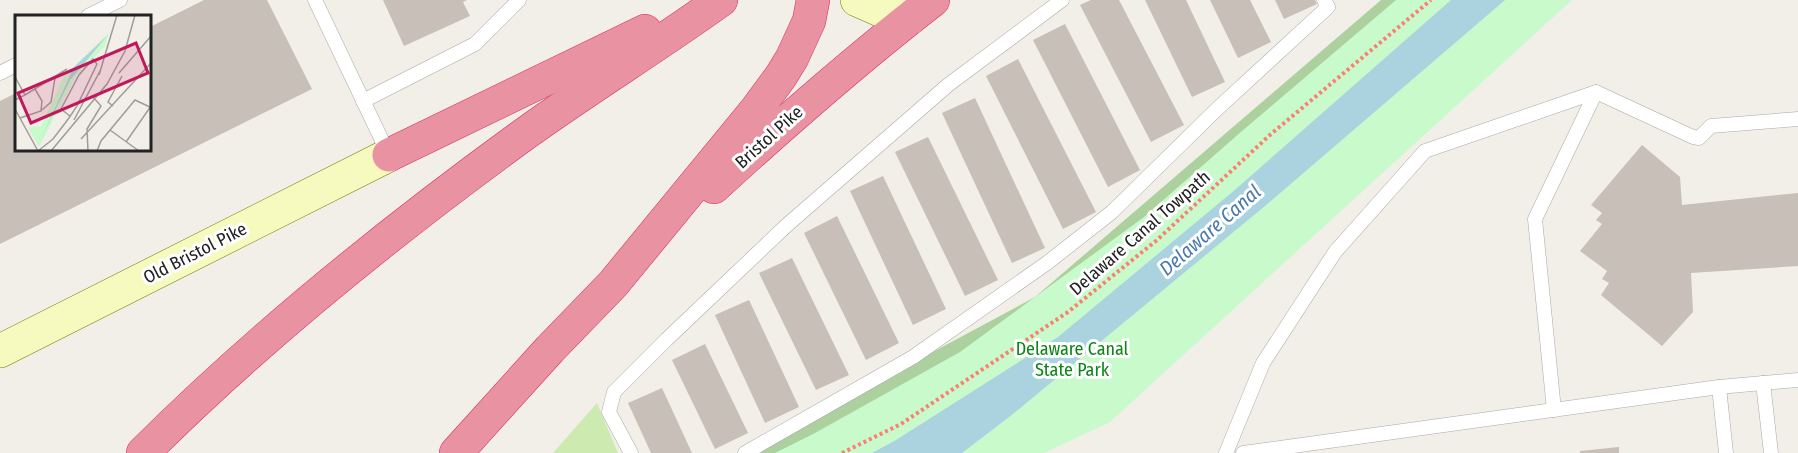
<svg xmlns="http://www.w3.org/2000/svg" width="1798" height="453" font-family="'Fira Sans Condensed',sans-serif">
<rect width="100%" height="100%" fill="#f2efe9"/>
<path fill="#cdebb0" d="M597,403L618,453H553Z"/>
<path fill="#add19e" d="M1381,0H1451L872,453H745L1035,297Z"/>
<path fill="#c8facc" d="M1396,0H1572L1110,422L1044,453H775L815,433L960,352L1144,217L1242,131Z"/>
<path fill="#aad3df" d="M1451,0H1505L1265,206L1013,414L962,453H872L896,440L1058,337L1236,189Z"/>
<g fill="#c7bfb8">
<path d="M204,0H267L312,89L0,244V101L16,93V150H150V27Z"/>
<path d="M383,0H467L463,2L470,16L404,46Z"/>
<path d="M1091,0H1119L1184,125L1151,142L1080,5Z"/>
<path d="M1145,0H1186L1225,82L1192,97Z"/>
<path d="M1210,0H1250L1271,42L1238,58Z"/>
<path d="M1275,0H1315L1317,4L1284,19Z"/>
<path d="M1065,24L1140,170L1108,187L1033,40Z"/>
<path d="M1018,59L1096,212L1063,229L986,76Z"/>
<path d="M975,98L1045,248L1012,263L942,113Z"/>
<path d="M928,137L998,280L965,296L895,152Z"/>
<path d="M1642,145L1680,177L1682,205L1798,193V266L1691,273L1693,312L1662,346L1601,295L1609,283L1602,279L1607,271L1580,251L1602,224L1596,220L1602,213L1591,205Z"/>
<path d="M883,176L946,309L913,325L850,191Z"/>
<path d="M837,216L899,343L866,360L804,233Z"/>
<path d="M792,258L849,375L816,390L759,273Z"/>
<path d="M749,300L799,407L765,423L715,315Z"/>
<path d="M705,344L748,433L715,449L672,360Z"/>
<path d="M662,388L692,453H651L628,403Z"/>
<path d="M1619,447V453H1580V451Z"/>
</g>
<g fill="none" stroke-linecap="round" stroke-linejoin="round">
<defs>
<g id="lane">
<path d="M315,0L389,155"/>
<path d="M88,16L120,0"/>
<path d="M0,73L16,65"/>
<path d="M363,101L475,44L519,0"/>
<path d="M1763,383L1771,453"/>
<path d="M1554,410L1535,219L1596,92L1693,137L1699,138L1711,126L1798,119"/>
<path d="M631,453L609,412L614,392L667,339L787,225L948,85L1062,0"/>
<path d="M745,453L913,357L1047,263L1112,212L1217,109L1328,7L1324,0"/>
<path d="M1226,453L1263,363L1335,252L1425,151L1596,92"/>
<path d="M1243,453L1719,387"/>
<path d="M1726,453L1719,387L1798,380"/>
</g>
<g id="secondary">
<path d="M857,0L882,11L910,18"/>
<path d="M0,351L389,155"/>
</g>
<g id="highway">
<path d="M389,155L645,31"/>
<path d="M714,187C785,122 857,59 933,0"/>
<path d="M143,453C261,335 391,231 526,133C590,87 657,46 721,0"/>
<path d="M456,453L550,349L613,284L756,110L781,76L792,58L809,21L813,0"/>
</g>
</defs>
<use href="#lane" stroke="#a9a9a9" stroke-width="15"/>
<use href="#secondary" stroke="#707d05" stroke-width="34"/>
<use href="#highway" stroke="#dc2a67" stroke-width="34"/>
<path stroke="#fa8072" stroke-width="4" stroke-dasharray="3 3" stroke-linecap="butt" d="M842,453L901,424L1068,312L1157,240L1271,134L1431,0"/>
<use href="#lane" stroke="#fff" stroke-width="14"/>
<use href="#secondary" stroke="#f7fabf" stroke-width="33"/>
<use href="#highway" stroke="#e892a2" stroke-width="33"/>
</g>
<g text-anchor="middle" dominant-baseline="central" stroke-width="6" stroke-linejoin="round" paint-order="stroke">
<g font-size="18" fill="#222" stroke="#fff">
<text transform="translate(769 137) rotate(-42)">Bristol Pike</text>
<text transform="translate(1140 233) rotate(-41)">Delaware Canal Towpath</text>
<text transform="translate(195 253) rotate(-27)">Old Bristol Pike</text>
</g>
<g font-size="18" fill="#0c8416" stroke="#fff">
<text x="1072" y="349">Delaware Canal<tspan x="1072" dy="21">State Park</tspan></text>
</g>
<g font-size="20" font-style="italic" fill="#4a7aab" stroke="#fff">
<text transform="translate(1210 230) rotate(-41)">Delaware Canal</text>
</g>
</g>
<g transform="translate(15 15)">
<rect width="136" height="136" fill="#f2efe9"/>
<path d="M94,18L90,31L61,61L24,132L13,112L26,111L49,61Z" fill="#c8facc"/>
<path d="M93,20L55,65L25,126L59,52Z" fill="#aad3df"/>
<path fill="none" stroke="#9f9d99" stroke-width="1.5" d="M104,58L137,20M84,60L102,0M0,62L10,80L0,85M10,80L52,54M98,91L93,87L107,61M0,94L23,136M27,95L36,87L40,63M5,103L26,96L27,86L20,74M59,105L85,56M95,115L124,136M66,124L137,47M111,127L136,91M23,136L38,124L51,107L56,100L62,91L82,49L78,44L64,60L46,94L55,101M36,136L92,69L110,36L120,0M73,136L72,114L86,91L78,82M82,136L86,126L120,85L137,93"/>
<path fill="#c2185b" fill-opacity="0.15" stroke="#c2185b" stroke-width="3" d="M121,28L133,58L16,108L3,78Z"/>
<rect width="136" height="136" fill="none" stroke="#222" stroke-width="3"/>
</g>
</svg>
